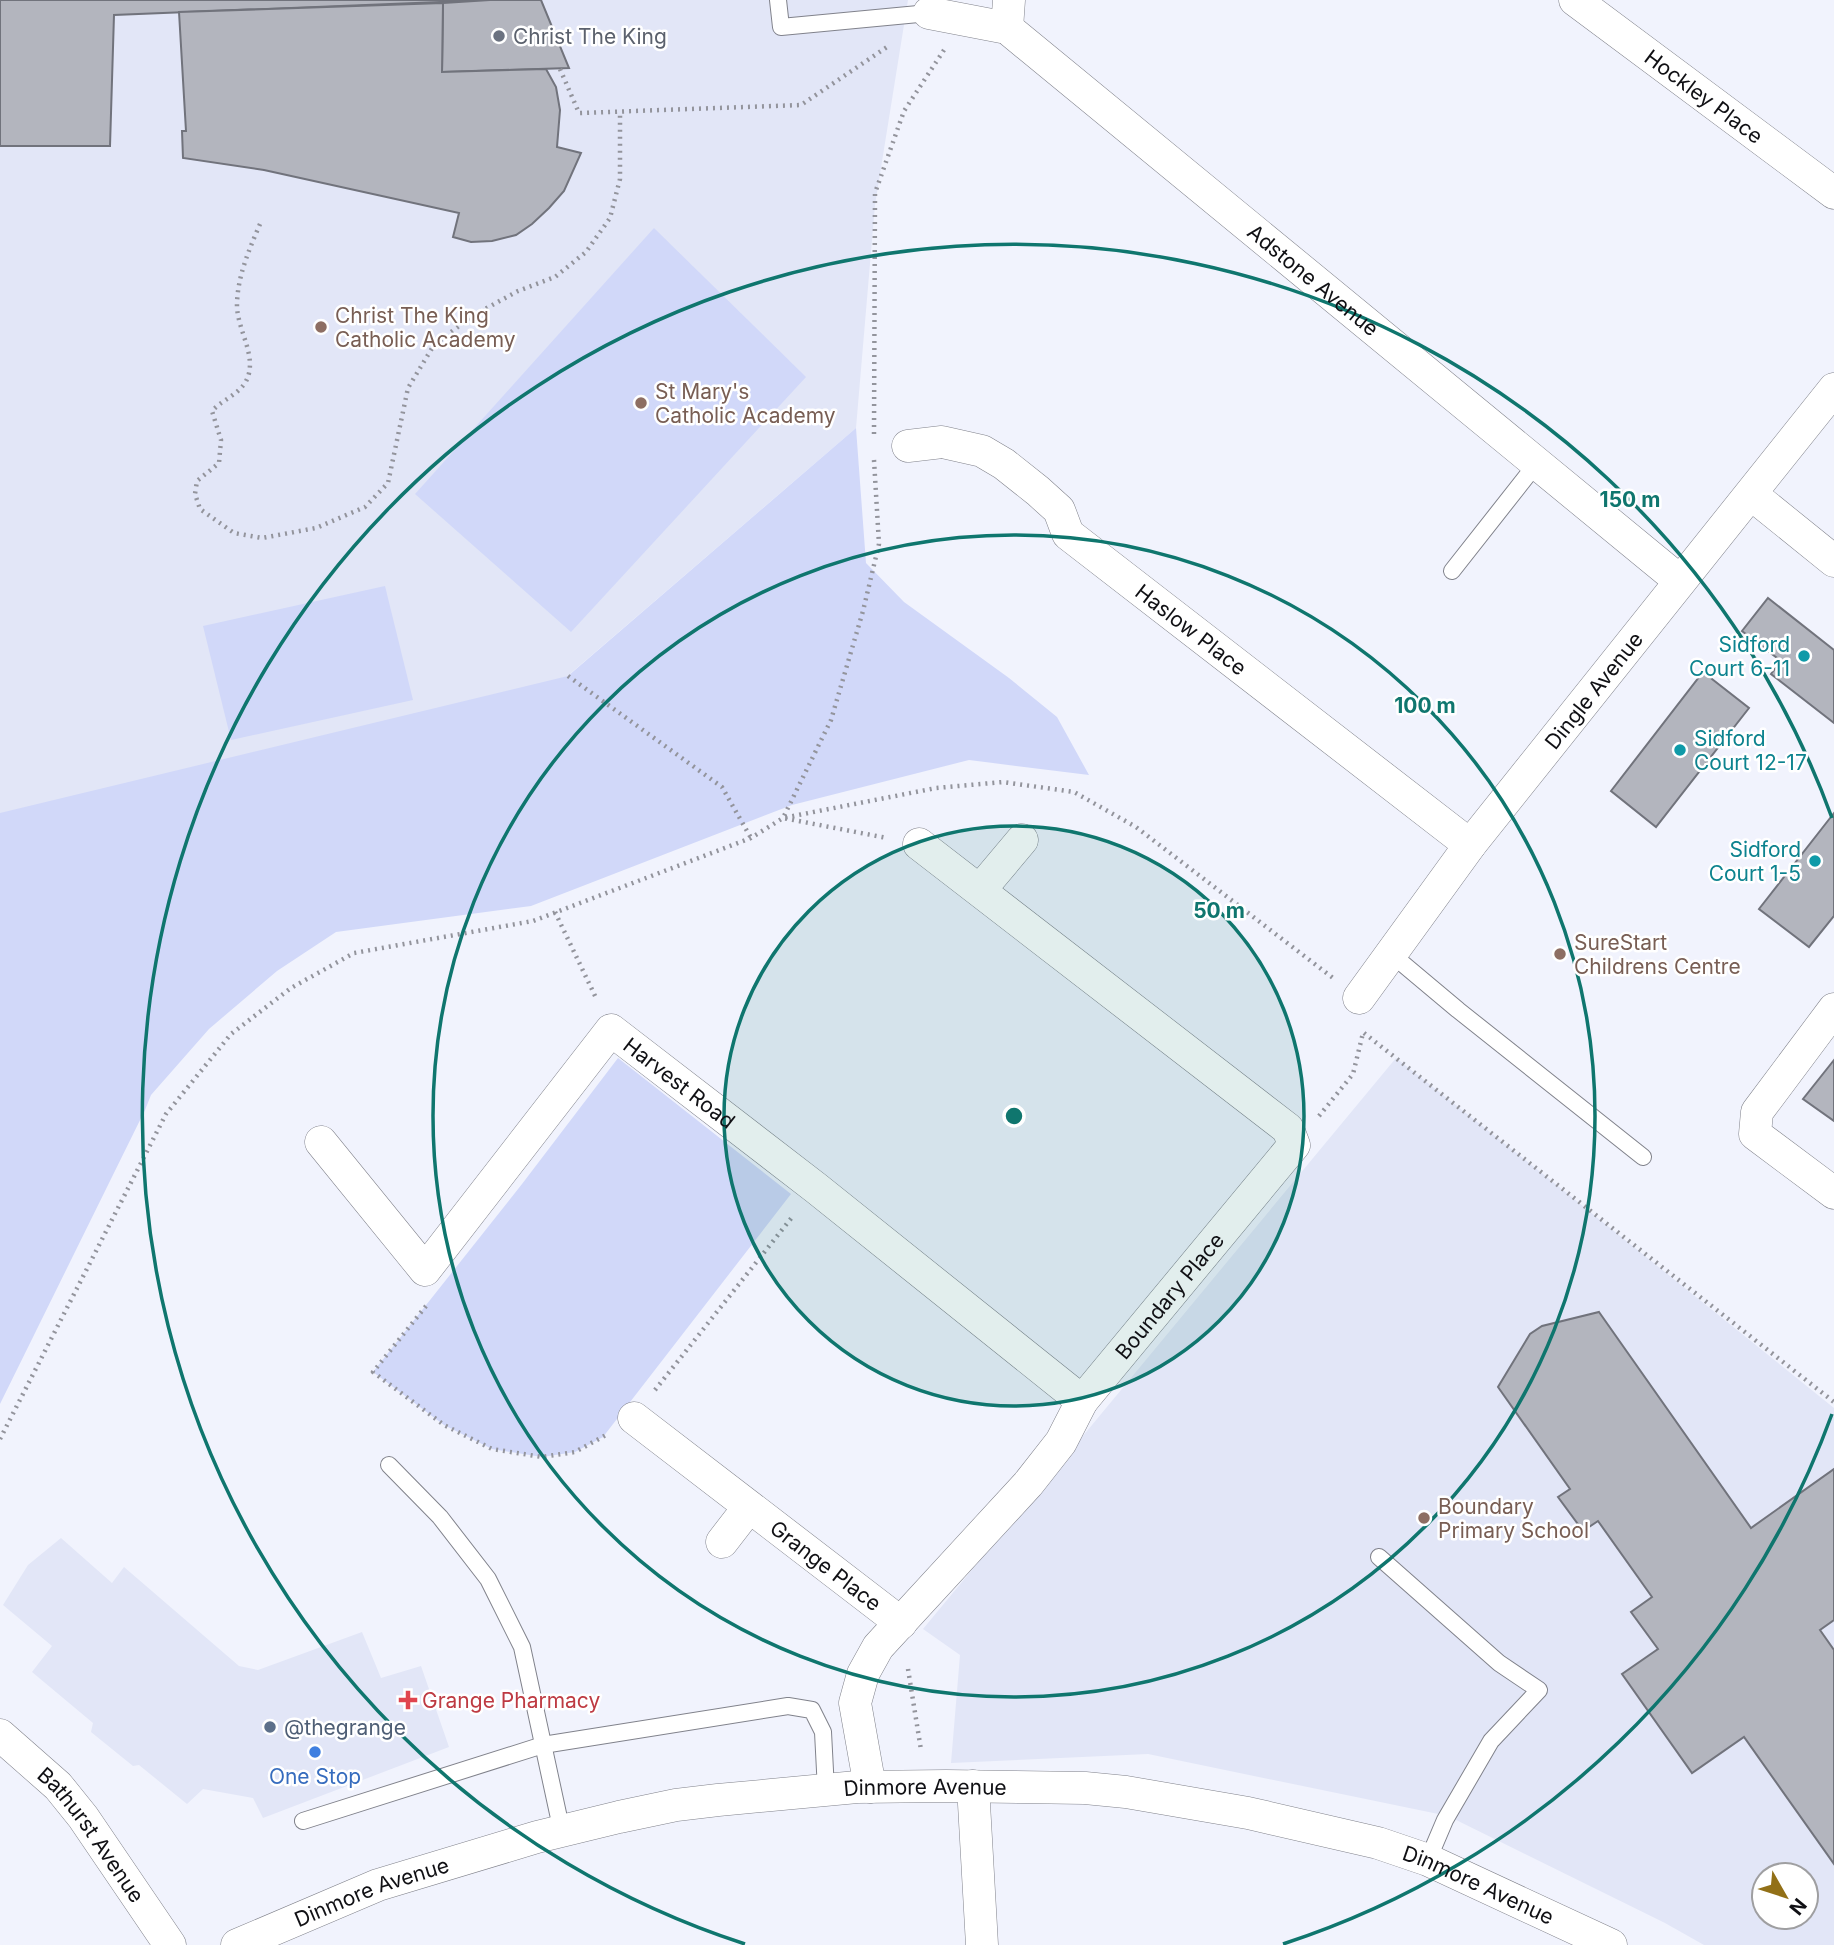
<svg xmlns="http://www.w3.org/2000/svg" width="1834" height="1945" font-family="Inter,sans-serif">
<rect width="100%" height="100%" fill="#f1f3fd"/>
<g fill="#e2e6f7" fill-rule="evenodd">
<path d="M0,0H908L875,205L856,428L564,679L0,814Z"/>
<path d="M1396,1058L1543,1174L1834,1408V1945H1704L1665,1923L1448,1816L1148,1754L951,1763L960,1655L923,1629ZM1764,1875H1806V1917H1764Z"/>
<path d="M61,1538L112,1583L124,1567L239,1666L258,1670L362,1632L381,1678L421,1666L449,1747L263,1818L253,1798L203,1789L187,1804L139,1765L133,1766L91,1732L93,1723L32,1672L52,1646L3,1605L28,1565Z"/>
</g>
<g fill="#d1d8f9">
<path d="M654,228L806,377L571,632L415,494Z"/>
<path d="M856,428L866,563L904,602L1009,678L1057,717L1089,775L969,760L792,805L531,906L336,932L277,971L209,1029L151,1095L145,1110L0,1404V813L568,676Z"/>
<path d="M385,586L413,700L231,740L203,626Z"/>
<path d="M618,1058L791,1194L603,1437L575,1452L542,1457L492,1449L444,1425L373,1372L522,1184Z"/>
</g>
<g fill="#b3b5be" stroke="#71737c" stroke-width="2">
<path d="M0,0H490L114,15L110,146H0Z"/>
<path d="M490,0H541L569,68L442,72L443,3Z"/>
<path d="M443,3L442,72L546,69L556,87L560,110L557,147L581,153L564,191L549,208L532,224L516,235L492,241L471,242L453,237L459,213L264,170L183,158L182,131H186L179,12Z"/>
<path d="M1768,598L1834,650V723L1771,674L1781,661L1742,631Z"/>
<path d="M1703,672L1749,708L1656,827L1611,791Z"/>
<path d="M1834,813V916L1809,947L1759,909Z"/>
<path d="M1834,1060V1121L1803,1099Z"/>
<path d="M1599,1312L1751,1528L1834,1469V1620L1820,1630L1834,1650V1864L1744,1737L1692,1773L1622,1674L1658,1649L1631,1612L1652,1597L1598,1521L1583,1531L1558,1497L1570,1489L1498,1387L1530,1334L1542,1326Z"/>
</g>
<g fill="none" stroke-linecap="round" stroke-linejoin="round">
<defs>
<g id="lane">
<path d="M778,0L781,27L929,13"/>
<path d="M1452,571L1537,463"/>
<path d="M1390,953L1458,1010L1643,1157"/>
<path d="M389,1465L440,1517L488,1579L522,1647L562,1832"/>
<path d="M1379,1557L1499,1663L1539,1690L1491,1741L1445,1820L1428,1860"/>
<path d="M303,1821L543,1745L788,1706L812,1710L823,1732L826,1790"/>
</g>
<g id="street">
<path id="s1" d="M1575,0L1834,193"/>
<path id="s2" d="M929,13L1007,28L1680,581"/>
<path d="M1007,28L1009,0"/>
<path id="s3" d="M908,446L942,442L982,451L1004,464L1038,491L1059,510L1068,534L1470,845"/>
<path d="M1751,494L1834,561"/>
<path d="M980,890L1022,840"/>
<path id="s4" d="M1359,998L1470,845L1834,389"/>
<path d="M1834,1009L1757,1112L1755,1134L1834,1193"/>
<path id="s5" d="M321,1142L425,1270L611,1030L816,1188L1082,1401"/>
<path id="s6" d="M634,1418L901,1623"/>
<path d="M722,1542L749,1507"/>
<path id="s7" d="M0,1735L58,1786L83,1817L170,1945"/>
<path d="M973,1786L982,1945"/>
<path id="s8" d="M870,1787L855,1703L863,1674L878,1647L1028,1484L1061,1442L1082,1401L1294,1145L1288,1129L919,844"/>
<path id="s9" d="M237,1945L378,1885L537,1837L619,1817L676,1805L718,1800L857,1787L946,1786L1085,1788L1126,1792L1248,1813L1378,1843L1428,1860L1611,1945"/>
</g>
</defs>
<use href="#lane" stroke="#80828b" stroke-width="18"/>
<use href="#street" stroke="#80828b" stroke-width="33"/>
<g stroke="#93949c" stroke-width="4.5" stroke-dasharray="2 5" stroke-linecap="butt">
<path d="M560,69L579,113L801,105L887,47L888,45"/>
<path d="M260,224C249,250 238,275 237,303C236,330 260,358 245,383C236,396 222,400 212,411L221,440L219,463L197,481L195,494L200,509L234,533L262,538L316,528L365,507L388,483L408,388L434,345L472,316L518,291L555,277L586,252L610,218L620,179V112"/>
<path d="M874,434L875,193L904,111L944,50"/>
<path d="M874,460L879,544L863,611L831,720L783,818L887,838"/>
<path d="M568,676L722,787L751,838"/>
<path d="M555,912L597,1000"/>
<path d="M1364,1033L1834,1402"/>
<path d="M1319,1116L1353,1074L1363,1033"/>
<path d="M426,1306L373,1372L444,1425L492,1449L542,1457L575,1452L606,1435"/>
<path d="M655,1390L793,1216"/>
<path d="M0,1439L166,1114L231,1034L291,988L354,953L533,921L751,838L783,818L936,788L1003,782L1074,792L1136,827L1333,978"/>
<path d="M908,1669L921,1750"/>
</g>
<use href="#lane" stroke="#fff" stroke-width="16"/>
<use href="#street" stroke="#fff" stroke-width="32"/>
</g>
<circle cx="1014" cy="1116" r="290" fill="#0f766e" fill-opacity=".12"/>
<g fill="none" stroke="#0f766e" stroke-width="3.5">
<circle cx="1014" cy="1116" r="290"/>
<circle cx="1014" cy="1116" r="581"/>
<path d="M1832 1414A871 871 0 0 1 1283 1944M745 1944A871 871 0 1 1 1832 818"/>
</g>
<circle fill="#6b7280" stroke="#fff" stroke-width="2.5" cx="499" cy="36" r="7"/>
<g fill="#8d6e63" stroke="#fff" stroke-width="2.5">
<circle cx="321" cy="327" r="7"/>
<circle cx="641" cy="403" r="7"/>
<circle cx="1560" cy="954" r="7"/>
<circle cx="1424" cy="1518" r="7"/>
</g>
<g fill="#0f9aa8" stroke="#fff" stroke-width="2.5">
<circle cx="1804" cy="656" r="7"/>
<circle cx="1680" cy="750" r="7"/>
<circle cx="1815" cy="861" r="7"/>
</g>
<path fill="#e0444e" stroke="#fff" stroke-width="2.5" d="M404.5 1689.5h7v7h7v7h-7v7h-7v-7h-7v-7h7z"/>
<circle fill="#5c6f8a" stroke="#fff" stroke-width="2.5" cx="270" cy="1727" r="7"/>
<circle fill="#3f7fe0" stroke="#fff" stroke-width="2.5" cx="315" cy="1752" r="7"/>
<g text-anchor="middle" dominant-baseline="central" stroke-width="5" stroke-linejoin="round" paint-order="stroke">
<g font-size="21" fill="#5b616d" stroke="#fff" text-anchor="start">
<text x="513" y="36">Christ The King</text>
</g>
<g font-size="21" fill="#101014" stroke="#fff">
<text stroke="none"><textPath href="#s1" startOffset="161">Hockley Place</textPath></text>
<text stroke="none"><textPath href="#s2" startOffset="476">Adstone Avenue</textPath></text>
<text stroke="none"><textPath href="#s3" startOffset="354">Haslow Place</textPath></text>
<text stroke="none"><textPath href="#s4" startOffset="387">Dingle Avenue</textPath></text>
<text stroke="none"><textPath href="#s5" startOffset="555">Harvest Road</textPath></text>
<text stroke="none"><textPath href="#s8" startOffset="604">Boundary Place</textPath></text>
<text stroke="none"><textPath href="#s6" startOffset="242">Grange Place</textPath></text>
<text stroke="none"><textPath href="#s9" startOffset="712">Dinmore Avenue</textPath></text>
<text stroke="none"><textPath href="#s7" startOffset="136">Bathurst Avenue</textPath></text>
<text stroke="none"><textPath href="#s9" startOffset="1279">Dinmore Avenue</textPath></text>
<text stroke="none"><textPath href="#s9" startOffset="145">Dinmore Avenue</textPath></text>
</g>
<g font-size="21" fill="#785e54" stroke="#fff" text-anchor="start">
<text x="335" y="315">Christ The King<tspan x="335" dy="24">Catholic Academy</tspan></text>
<text x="655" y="391">St Mary's<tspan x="655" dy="24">Catholic Academy</tspan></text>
<text x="1574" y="942">SureStart<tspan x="1574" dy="24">Childrens Centre</tspan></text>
<text x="1438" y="1506">Boundary<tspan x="1438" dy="24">Primary School</tspan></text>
</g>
<g font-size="21" fill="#0d838f" stroke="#fff" text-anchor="end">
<text x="1790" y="644">Sidford<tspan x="1790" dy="24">Court 6-11</tspan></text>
<text x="1694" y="738" text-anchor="start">Sidford<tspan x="1694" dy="24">Court 12-17</tspan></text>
<text x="1801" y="849">Sidford<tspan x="1801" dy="24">Court 1-5</tspan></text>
</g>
<g font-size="21" fill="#be3a42" stroke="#fff" text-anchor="start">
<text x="422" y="1700">Grange Pharmacy</text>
</g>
<g font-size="21" fill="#4e5e75" stroke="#fff" text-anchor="start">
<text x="284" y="1727">@thegrange</text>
</g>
<g font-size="21" fill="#366cbe" stroke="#fff">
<text x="315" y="1776">One Stop</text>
</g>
</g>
<circle cx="1014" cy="1116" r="10" fill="#0f766e" stroke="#fff" stroke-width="3.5"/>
<g font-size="21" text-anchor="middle" font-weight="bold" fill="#0f766e" stroke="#fff" stroke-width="5" stroke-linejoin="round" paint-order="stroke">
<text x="1630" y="507">150 m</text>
<text x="1425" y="713">100 m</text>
<text x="1219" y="918">50 m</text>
</g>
<g transform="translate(1785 1896) rotate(129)"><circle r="33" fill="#ffffff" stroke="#9f9fa1" stroke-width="2"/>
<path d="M0-5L12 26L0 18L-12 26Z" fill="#927017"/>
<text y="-10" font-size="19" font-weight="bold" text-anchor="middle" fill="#101014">N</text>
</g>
</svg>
